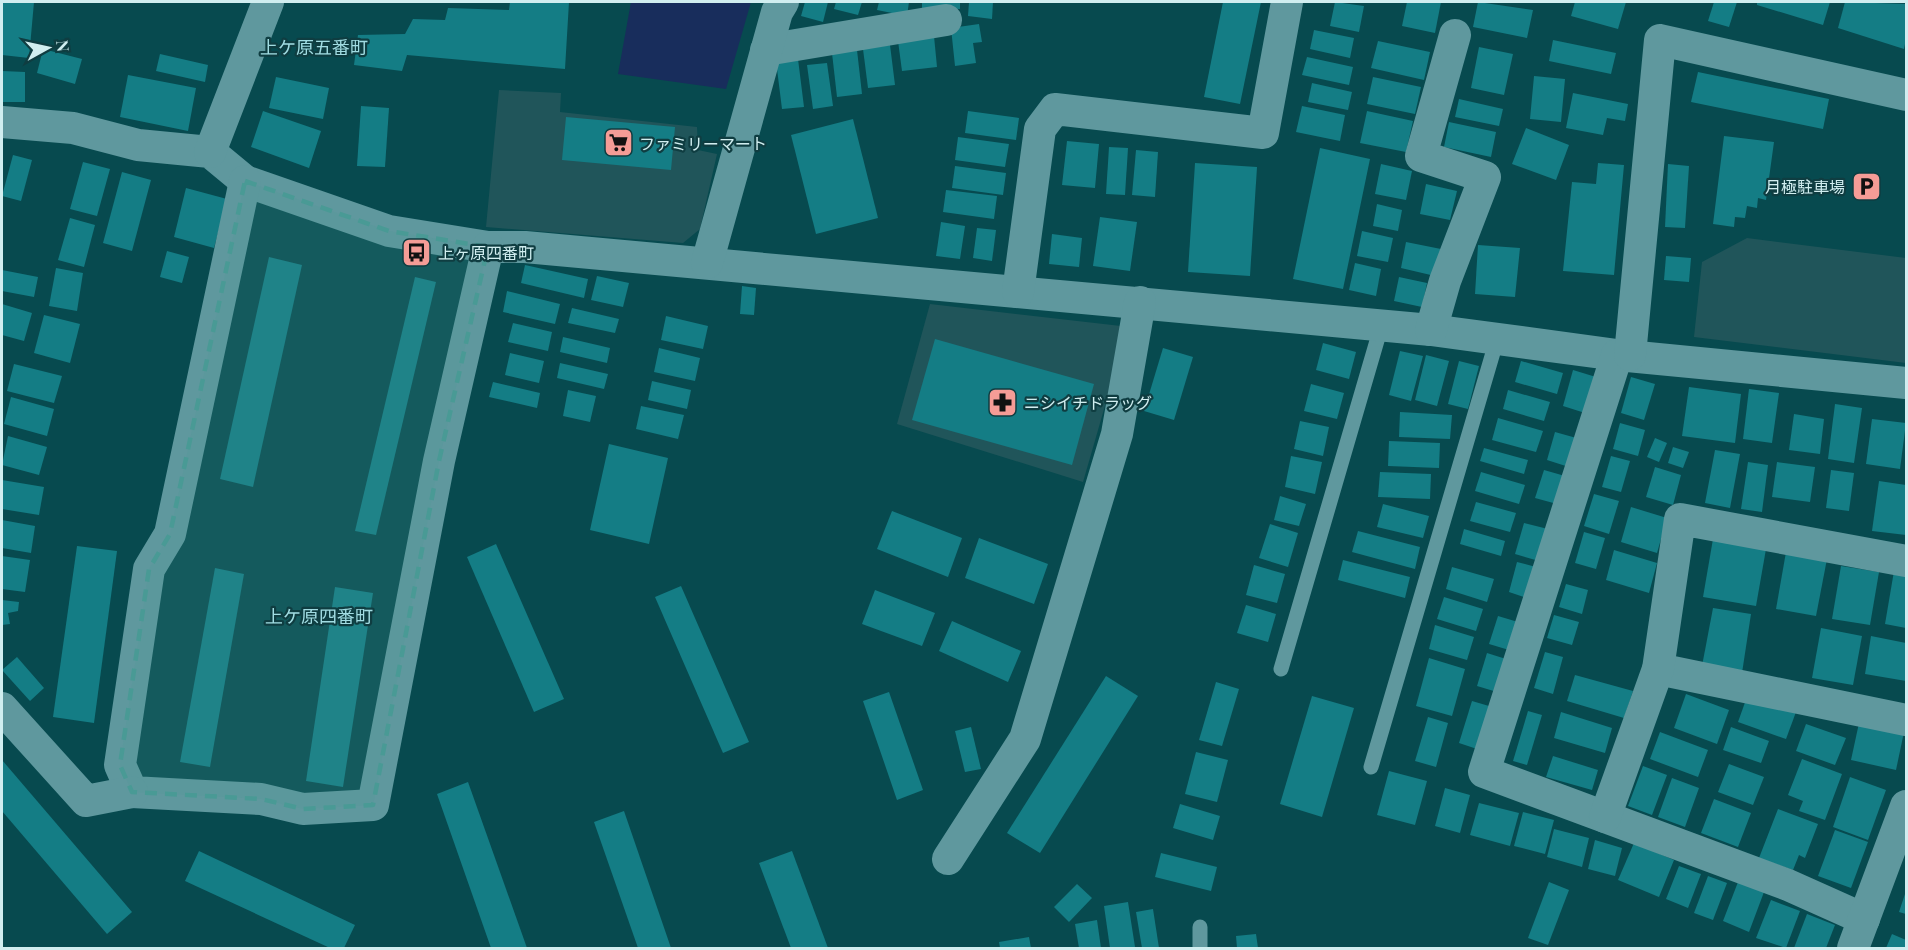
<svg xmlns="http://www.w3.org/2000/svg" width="1908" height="950" font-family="'Playfair Display','Noto Sans JP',serif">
<rect width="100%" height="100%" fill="#074a4f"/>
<g fill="#20555a">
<path d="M499,90L561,93L560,112L697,127L698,150L717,154L700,229L683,243L486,227Z"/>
<path d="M1747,238L1906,258V363L1694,337L1702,262Z"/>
<path d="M930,304L1121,326L1113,378L1083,482L897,424Z"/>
</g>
<path fill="#182d5c" d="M631,2H751L726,89L618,74Z"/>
<g fill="#147d85">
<path d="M2,2H34L29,58L2,55Z"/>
<path d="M510,2H569L565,69L407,55L402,71L354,65L358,35L405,34L413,19L445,20L448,8L509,10Z"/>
<path d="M805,2H828L823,22L801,16Z"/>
<path d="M836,2H862L858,15L834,9Z"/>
<path d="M879,2H909L907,16L877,10Z"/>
<path d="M922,2H960V9L922,8Z"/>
<path d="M969,2H993L992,19L968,16Z"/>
<path d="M1223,2H1261L1240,104L1204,97Z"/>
<path d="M1335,2L1364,6L1359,32L1330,26Z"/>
<path d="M1407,2H1441L1435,33L1402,26Z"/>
<path d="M1478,2L1533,10L1527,38L1473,27Z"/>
<path d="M1575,2H1626L1618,29L1571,16Z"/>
<path d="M1714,2H1737L1729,27L1708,21Z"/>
<path d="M1757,2H1830L1823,25L1757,5Z"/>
<path d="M1845,2L1906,4V39L1904,49L1838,28Z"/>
<path d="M979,24L982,42L973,43L976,63L955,66L951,28Z"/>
<path d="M1314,30L1354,38L1350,58L1310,49Z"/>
<path d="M934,36L937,67L902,71L898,41Z"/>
<path d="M1553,40L1616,53L1611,74L1549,61Z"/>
<path d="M1378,41L1430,52L1424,80L1371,68Z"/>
<path d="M890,45L895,85L868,88L863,49Z"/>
<path d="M1479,47L1513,54L1504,95L1471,88Z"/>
<path d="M43,49L82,59L75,84L37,73Z"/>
<path d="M857,50L862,94L837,97L832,53Z"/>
<path d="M160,54L208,65L205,82L156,71Z"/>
<path d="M1307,57L1353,67L1349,85L1302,75Z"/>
<path d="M798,59L804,107L782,109L776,61Z"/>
<path d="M827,63L833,106L813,109L807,65Z"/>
<path d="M2,71L25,72V102H2Z"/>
<path d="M1698,72L1829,99L1823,129L1691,102Z"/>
<path d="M128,75L196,88L188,131L120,117Z"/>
<path d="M1534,76L1565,79L1561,122L1530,119Z"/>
<path d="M276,77L329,88L323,119L269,108Z"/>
<path d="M1373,77L1421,87L1415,114L1367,104Z"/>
<path d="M1312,83L1352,92L1348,110L1308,102Z"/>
<path d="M1573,93L1628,104L1625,121L1607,118L1603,135L1566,128Z"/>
<path d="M1459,99L1503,109L1499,126L1455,117Z"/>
<path d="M361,106L389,108L385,167L357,166Z"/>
<path d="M1302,106L1345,115L1340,141L1296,132Z"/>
<path d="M263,111L321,131L309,168L251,147Z"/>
<path d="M968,111L1019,118L1016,140L965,133Z"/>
<path d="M1367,111L1413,121L1406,152L1360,143Z"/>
<path d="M566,117L675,127L671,170L562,160Z"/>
<path d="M853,119L878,218L816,234L791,135Z"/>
<path d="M1449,122L1496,132L1491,157L1444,147Z"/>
<path d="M1526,128L1569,145L1556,180L1512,164Z"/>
<path d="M1724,136L1774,142L1766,200L1758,198L1757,208L1747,206L1745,218L1735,217L1734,227L1713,224Z"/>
<path d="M958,137L1009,144L1005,167L955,160Z"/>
<path d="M1067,141L1099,144L1095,188L1062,185Z"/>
<path d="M1109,147L1128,148L1125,195L1106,194Z"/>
<path d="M1320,148L1370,159L1343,289L1293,279Z"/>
<path d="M1136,150L1158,152L1155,197L1132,195Z"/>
<path d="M13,155L32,160L21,201L2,196Z"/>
<path d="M83,162L110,169L97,216L70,209Z"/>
<path d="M1195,163L1257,167L1250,276L1188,272Z"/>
<path d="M1598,163L1624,165L1614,275L1563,271L1572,182L1596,184Z"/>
<path d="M1381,164L1412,171L1406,200L1375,194Z"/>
<path d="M1668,164L1689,166L1685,228L1665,227Z"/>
<path d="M955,166L1006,173L1003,195L952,188Z"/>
<path d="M122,172L151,180L132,251L103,243Z"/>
<path d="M1426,184L1457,191L1450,220L1420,214Z"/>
<path d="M186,188L227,199L214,248L174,237Z"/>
<path d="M946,190L997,196L994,219L943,212Z"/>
<path d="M1377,204L1402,210L1398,231L1373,226Z"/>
<path d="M1100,217L1137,222L1130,271L1093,266Z"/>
<path d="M70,218L95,225L84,267L58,260Z"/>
<path d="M941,222L965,226L960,259L936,256Z"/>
<path d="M977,228L996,230L992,261L973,258Z"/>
<path d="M1362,231L1393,238L1388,262L1357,256Z"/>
<path d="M1052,234L1082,238L1079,267L1049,264Z"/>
<path d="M1406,242L1441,249L1435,276L1401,268Z"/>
<path d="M1478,245L1520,248L1515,297L1475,294Z"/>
<path d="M167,251L189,257L182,283L160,277Z"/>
<path d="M1666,256L1691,258L1689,282L1664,280Z"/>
<path d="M269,257L302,265L253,487L220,479Z"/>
<path d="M1355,263L1381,269L1376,296L1349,290Z"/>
<path d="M525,265L588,279L584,298L521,283Z"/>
<path d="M56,268L83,273L77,311L49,306Z"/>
<path d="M2,270L38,277L34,297L2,291Z"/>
<path d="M597,276L629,283L623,307L591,300Z"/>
<path d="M415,277L436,282L376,535L355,531Z"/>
<path d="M1399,277L1427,283L1422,307L1394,301Z"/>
<path d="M742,286L756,288L754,315L740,314Z"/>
<path d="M507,291L560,304L555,324L503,312Z"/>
<path d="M2,304L32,313L24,341L2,335Z"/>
<path d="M572,308L619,319L615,333L568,323Z"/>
<path d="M44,315L80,324L70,363L34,353Z"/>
<path d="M666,316L708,326L703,349L661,340Z"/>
<path d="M513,323L552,332L548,351L508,342Z"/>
<path d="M563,337L610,348L607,363L560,352Z"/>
<path d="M935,339L1094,384L1072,465L912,420Z"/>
<path d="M1323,343L1356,352L1349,379L1316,370Z"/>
<path d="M659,348L700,358L695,381L654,372Z"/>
<path d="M1163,348L1193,357L1174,420L1144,411Z"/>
<path d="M1400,351L1423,356L1411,401L1389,395Z"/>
<path d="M510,353L544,361L539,383L505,375Z"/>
<path d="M1426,355L1449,361L1437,406L1415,400Z"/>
<path d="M1459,361L1479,366L1468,409L1448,404Z"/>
<path d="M1521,361L1563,373L1557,394L1515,382Z"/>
<path d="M560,363L608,374L604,389L557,378Z"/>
<path d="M14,364L62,376L54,403L7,391Z"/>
<path d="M1573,370L1596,377L1585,413L1563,406Z"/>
<path d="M1631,377L1655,384L1644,420L1621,413Z"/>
<path d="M652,381L691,390L687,409L648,400Z"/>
<path d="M493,382L540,393L537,408L489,397Z"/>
<path d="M1311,384L1344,393L1337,419L1304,411Z"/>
<path d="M1689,387L1741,394L1735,443L1682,436Z"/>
<path d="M1749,389L1779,393L1772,443L1743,439Z"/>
<path d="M568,390L596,396L590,422L563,416Z"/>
<path d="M1508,390L1550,402L1544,421L1503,409Z"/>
<path d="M11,397L54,409L47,436L4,424Z"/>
<path d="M1835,404L1862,408L1854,463L1828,459Z"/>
<path d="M641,406L684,415L678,439L636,429Z"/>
<path d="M1400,412L1452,415L1450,439L1399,437Z"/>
<path d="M1794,414L1824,419L1820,454L1789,450Z"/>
<path d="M1498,418L1543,431L1536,452L1492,440Z"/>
<path d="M1872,419L1906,423L1900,469L1866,464Z"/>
<path d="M1300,421L1329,427L1323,456L1294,449Z"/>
<path d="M1620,423L1645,430L1638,456L1613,449Z"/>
<path d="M1555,432L1580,439L1572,468L1547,460Z"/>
<path d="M8,436L47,447L39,475L2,465Z"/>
<path d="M1655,438L1667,443L1659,462L1647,457Z"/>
<path d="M1389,441L1440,443L1439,468L1388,466Z"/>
<path d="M609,444L668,458L649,544L590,530Z"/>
<path d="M1673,447L1689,452L1683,468L1668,463Z"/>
<path d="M1484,448L1528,460L1524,474L1480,461Z"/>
<path d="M1715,450L1740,454L1730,508L1705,503Z"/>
<path d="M1291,456L1322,462L1315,494L1285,487Z"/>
<path d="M1611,456L1630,461L1621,492L1602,487Z"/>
<path d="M1748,462L1768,465L1762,512L1741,509Z"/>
<path d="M1777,462L1815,467L1810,502L1772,497Z"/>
<path d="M1655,467L1681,475L1673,505L1646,497Z"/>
<path d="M1544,470L1565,476L1557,504L1535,498Z"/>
<path d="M1831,470L1854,473L1849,511L1826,508Z"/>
<path d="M1380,472L1431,474L1430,499L1378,497Z"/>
<path d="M1481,472L1525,485L1519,504L1475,491Z"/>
<path d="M2,480L44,487L39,515L2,509Z"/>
<path d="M1879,481L1906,485V535L1872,531Z"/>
<path d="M1594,494L1619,501L1609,534L1584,526Z"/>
<path d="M1280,496L1306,504L1299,526L1274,520Z"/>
<path d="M1476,502L1516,513L1510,532L1470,521Z"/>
<path d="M1383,504L1429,516L1423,538L1377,527Z"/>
<path d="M1631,507L1667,518L1657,553L1621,542Z"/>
<path d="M892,511L962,538L948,577L877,549Z"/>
<path d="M2,520L35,526L31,553L2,548Z"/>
<path d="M1524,523L1548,529L1539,561L1515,554Z"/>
<path d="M1270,524L1298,533L1288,567L1259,558Z"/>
<path d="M1464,529L1505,541L1501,556L1460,544Z"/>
<path d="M1358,531L1420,547L1415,569L1352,552Z"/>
<path d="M1584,532L1605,538L1596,569L1575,563Z"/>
<path d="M979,538L1048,564L1034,604L965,578Z"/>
<path d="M1713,539L1766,549L1756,606L1703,597Z"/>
<path d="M496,544L564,699L534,712L467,557Z"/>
<path d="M77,546L117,551L94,723L53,717Z"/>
<path d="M1614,550L1657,563L1649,593L1606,580Z"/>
<path d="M1786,552L1827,559L1816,616L1776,609Z"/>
<path d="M2,556L30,560L25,592L2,589Z"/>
<path d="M1343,560L1410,577L1405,598L1338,580Z"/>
<path d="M1517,562L1536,567L1527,598L1509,592Z"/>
<path d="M1254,565L1285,574L1277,603L1246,595Z"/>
<path d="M1841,566L1879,572L1870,625L1832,619Z"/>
<path d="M1452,567L1494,579L1487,602L1446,589Z"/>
<path d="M215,568L244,574L210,767L180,762Z"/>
<path d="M1894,571L1906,573V628L1885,624Z"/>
<path d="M1566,584L1588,590L1582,614L1559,607Z"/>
<path d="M681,586L749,742L723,753L655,597Z"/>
<path d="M335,587L373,593L343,787L306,781Z"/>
<path d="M875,590L935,613L922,646L862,624Z"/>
<path d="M1444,597L1483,609L1476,631L1437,619Z"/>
<path d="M2,600L19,602L18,611L8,613L10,624L2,625Z"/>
<path d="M1246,605L1276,614L1268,642L1237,633Z"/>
<path d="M1713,608L1751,614L1742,673L1702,666Z"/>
<path d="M1554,615L1579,622L1572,645L1547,638Z"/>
<path d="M1498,616L1518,622L1509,650L1489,644Z"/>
<path d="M952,621L1021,651L1008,682L939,651Z"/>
<path d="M1435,625L1474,637L1467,660L1429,649Z"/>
<path d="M1821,628L1862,636L1853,685L1812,678Z"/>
<path d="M1871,636L1906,643V681L1865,674Z"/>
<path d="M1545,652L1563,657L1553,694L1534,688Z"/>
<path d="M1487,653L1506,659L1497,692L1477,686Z"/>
<path d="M17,657L44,688L30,701L2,670Z"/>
<path d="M1429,658L1465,669L1452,716L1416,706Z"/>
<path d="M1575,675L1633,691L1624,718L1567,701Z"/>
<path d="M1106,676L1138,696L1040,853L1007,833Z"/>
<path d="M1216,682L1239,689L1222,746L1199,740Z"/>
<path d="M889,692L923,790L897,800L863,701Z"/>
<path d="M1686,694L1729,710L1717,744L1674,728Z"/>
<path d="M1748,694L1796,712L1786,739L1738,722Z"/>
<path d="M1312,696L1354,708L1322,817L1280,804Z"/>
<path d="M1472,701L1489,706L1477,749L1459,743Z"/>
<path d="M1528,711L1542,715L1527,765L1513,761Z"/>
<path d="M1561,712L1612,728L1605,753L1554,738Z"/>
<path d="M1428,717L1448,723L1436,767L1415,761Z"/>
<path d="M1859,723L1904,732L1896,770L1851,760Z"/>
<path d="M1806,724L1846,738L1835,765L1796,751Z"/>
<path d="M971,727L981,769L965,772L955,731Z"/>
<path d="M1731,727L1769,741L1761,763L1723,750Z"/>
<path d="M1660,732L1708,750L1698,777L1650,759Z"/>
<path d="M1196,752L1228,760L1217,802L1185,794Z"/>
<path d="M1553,756L1598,770L1592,790L1546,777Z"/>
<path d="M1802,759L1842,774L1825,820L1799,811L1803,801L1788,795Z"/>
<path d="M2,760L132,912L107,934L2,811Z"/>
<path d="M1729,764L1764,777L1753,805L1718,792Z"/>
<path d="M1643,766L1667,775L1652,815L1628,806Z"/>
<path d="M1389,771L1427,781L1415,825L1377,815Z"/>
<path d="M1850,777L1886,790L1868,840L1833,827Z"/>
<path d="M1672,778L1699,788L1685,827L1658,817Z"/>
<path d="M468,782L527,948H491L437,794Z"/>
<path d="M1445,788L1470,795L1460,833L1435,826Z"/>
<path d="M1714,799L1751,813L1738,847L1701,833Z"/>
<path d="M1479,803L1519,813L1510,846L1470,835Z"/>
<path d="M1180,804L1220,816L1213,840L1173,828Z"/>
<path d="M1778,809L1818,824L1805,858L1799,855L1793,870L1759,858Z"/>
<path d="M624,811L671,948H638L594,822Z"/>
<path d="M1523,812L1554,820L1545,854L1514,846Z"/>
<path d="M1554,829L1589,838L1582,867L1547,857Z"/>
<path d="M1835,830L1868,842L1851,888L1818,876Z"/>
<path d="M1595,840L1622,848L1615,876L1588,869Z"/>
<path d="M1634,843L1674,860L1659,897L1618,880Z"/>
<path d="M199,851L355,925L344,948H330L185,881Z"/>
<path d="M792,851L828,948H791L759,863Z"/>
<path d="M1161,853L1217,867L1211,891L1155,877Z"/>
<path d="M1679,866L1701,874L1688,908L1666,899Z"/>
<path d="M1708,876L1727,883L1713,920L1694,913Z"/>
<path d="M1549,882L1569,890L1548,945L1528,938Z"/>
<path d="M1738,882L1764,892L1749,932L1723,921Z"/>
<path d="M1077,884L1092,898L1069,922L1054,907Z"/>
<path d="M1906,891V914L1899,912Z"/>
<path d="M1771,900L1800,911L1786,948L1756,938Z"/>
<path d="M1128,902L1135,947L1110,948L1104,906Z"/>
<path d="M1153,909L1159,948H1142L1136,912Z"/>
<path d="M1807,914L1835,925L1826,948H1794Z"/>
<path d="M1097,920L1101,948H1079L1075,924Z"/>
<path d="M1256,934L1258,948H1237L1236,936Z"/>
<path d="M1892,934L1906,940V948H1886Z"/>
<path d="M1029,937L1031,948H1000L999,942Z"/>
</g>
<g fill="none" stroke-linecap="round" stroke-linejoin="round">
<g stroke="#5f989e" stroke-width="15">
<path d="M1281,669L1381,327"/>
<path d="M1371,767L1497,339"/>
<path d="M1200,927V948"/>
</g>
<g stroke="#5f989e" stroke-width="32">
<path d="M766,50L946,20"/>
<path d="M2,122L73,128L138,145L210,152L245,181L389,231L488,247H525L1431,330L1617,355L1906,383"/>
<path d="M210,152L268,2"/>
<path d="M245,181L170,534L149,569L120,765L132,792L261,799L303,809L373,805L439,461L488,247"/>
<path d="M707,263L777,12L783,2"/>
<path d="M1018,292L1040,129L1055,109L1263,133L1287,2"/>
<path d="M1431,330L1445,281L1485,177L1421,156L1455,35"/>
<path d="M1617,355L1484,772L1788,885L1864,919"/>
<path d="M1630,355L1660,40L1906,95"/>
<path d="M1658,669L1906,720"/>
<path d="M2,708L86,801L132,792"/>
<path d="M1605,817L1658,669L1680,519L1906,561"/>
<path d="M948,859L1025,739L1117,434L1140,302"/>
<path d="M1853,948L1906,806"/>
</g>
</g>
<path fill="#499a95" fill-opacity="0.2" stroke="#499a95" stroke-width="4.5" stroke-dasharray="12 8" stroke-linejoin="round" d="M245,181L389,231L488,247L439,461L373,805L303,809L261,799L132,792L120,765L149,569L170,534Z"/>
<defs>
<symbol id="supermarket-square" viewBox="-11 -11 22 22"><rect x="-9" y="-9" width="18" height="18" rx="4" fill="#f59c96" stroke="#0f3d41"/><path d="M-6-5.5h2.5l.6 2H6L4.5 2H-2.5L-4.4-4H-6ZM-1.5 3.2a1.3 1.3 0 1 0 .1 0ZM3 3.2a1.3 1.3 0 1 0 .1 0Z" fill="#111"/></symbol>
<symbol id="parking-square" viewBox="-11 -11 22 22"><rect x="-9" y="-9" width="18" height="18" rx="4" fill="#f59c96" stroke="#0f3d41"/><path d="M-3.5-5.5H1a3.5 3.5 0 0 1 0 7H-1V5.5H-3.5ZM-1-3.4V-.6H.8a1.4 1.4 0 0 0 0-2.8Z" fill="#111"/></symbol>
<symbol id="bus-square" viewBox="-11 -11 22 22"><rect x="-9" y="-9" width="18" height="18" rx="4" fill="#f59c96" stroke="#0f3d41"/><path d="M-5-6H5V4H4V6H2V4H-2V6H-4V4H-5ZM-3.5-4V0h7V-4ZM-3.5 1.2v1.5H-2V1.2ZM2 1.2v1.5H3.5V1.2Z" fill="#111"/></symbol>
<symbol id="pharmacy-square" viewBox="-11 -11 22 22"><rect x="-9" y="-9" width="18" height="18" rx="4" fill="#f59c96" stroke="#0f3d41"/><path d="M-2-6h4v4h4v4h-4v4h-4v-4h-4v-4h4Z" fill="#111"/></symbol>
</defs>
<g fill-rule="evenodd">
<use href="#supermarket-square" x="602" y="126" width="33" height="33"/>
<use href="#parking-square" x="1850" y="170" width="33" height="33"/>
<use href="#bus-square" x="400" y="236" width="33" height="33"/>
<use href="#pharmacy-square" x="986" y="386" width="33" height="33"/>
</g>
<g text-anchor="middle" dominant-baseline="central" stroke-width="4.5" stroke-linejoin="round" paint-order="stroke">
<g font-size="16" fill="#d1eef0" stroke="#0f3d41" text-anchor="start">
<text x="639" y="143">ファミリーマート</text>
<text x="1845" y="186" text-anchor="end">月極駐車場</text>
<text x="438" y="252">上ヶ原四番町</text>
<text x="1024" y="402">ニシイチドラッグ</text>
</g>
<g font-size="18" fill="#a1dce2" stroke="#0f3d41">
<text x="314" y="47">上ケ原五番町</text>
<text x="319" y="616">上ケ原四番町</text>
</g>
</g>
<rect width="1908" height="950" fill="none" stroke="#d1eef0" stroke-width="6"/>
<g transform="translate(48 48) rotate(82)" stroke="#0f3d41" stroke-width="4.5" paint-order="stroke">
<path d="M0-4.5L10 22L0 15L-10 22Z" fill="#d1eef0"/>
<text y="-9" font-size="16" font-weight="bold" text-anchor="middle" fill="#d1eef0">N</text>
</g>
</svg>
